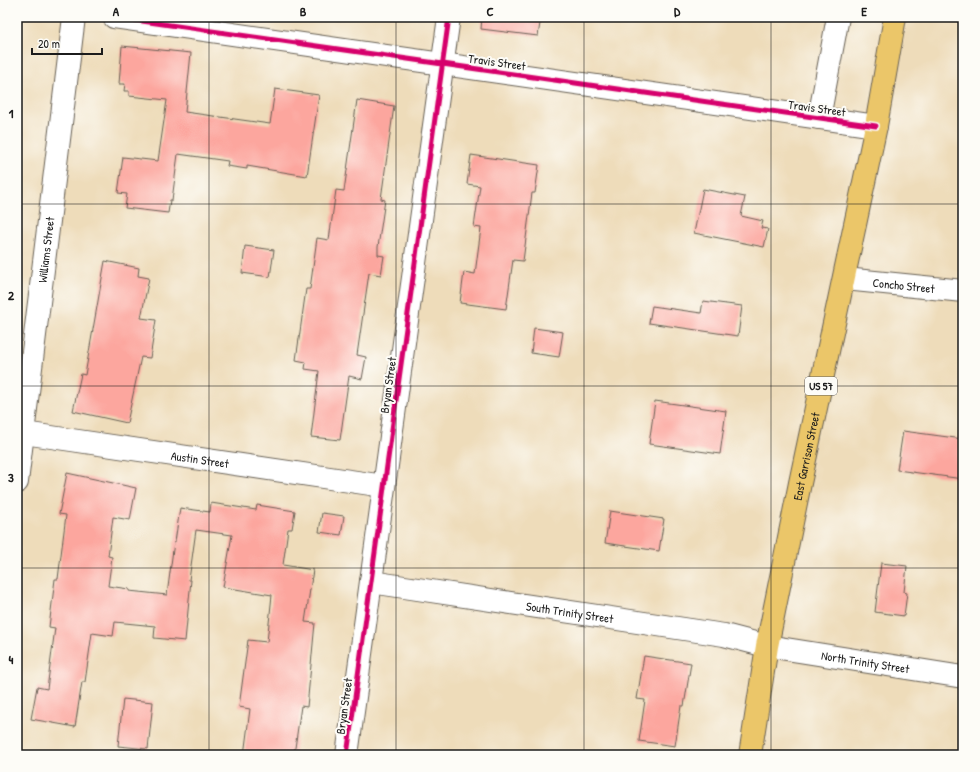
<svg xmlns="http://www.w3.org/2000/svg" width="980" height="772" font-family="'Patrick Hand',sans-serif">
<rect width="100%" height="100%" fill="#fdfcf7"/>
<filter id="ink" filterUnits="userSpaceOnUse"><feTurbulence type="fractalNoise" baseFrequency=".025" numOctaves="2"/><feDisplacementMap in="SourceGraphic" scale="8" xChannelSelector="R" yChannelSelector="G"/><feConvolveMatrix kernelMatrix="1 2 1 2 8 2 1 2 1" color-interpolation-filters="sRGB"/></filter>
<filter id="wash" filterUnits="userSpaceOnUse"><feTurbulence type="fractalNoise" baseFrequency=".012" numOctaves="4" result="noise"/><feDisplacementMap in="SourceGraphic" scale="16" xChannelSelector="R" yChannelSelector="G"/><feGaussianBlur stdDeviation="0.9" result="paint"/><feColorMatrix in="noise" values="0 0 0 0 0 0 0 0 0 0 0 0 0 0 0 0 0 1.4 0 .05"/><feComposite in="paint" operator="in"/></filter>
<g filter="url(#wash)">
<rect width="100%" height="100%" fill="#eedcba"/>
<g id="blocks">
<g fill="#fca69e">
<path d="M482,17H541L538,36L481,29Z"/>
<path d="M122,46L191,53L185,112L270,124L275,89L319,95L307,176L247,166V169L227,166L228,161L178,154L172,200H170L168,213L125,208L127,194L118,193L123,157L158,161L167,100L129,96V91H124L125,84H119Z"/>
<path d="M357,100L394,106L381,199L385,200L378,247V255L384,256L381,275L369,273L357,355L366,357L362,379L349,376L340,440L311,437L319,371L305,369L306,362L296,360L306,289H310L317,238L329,240L336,190L344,191Z"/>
<path d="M471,155L539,165L535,193H532L523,261L513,260L506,309L460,303L464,272L475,274L481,228L474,227L480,186L467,184Z"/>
<path d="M703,189L745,197L741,216L763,221L761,228L768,229L764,247L694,233Z"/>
<path d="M245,246L274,250L270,277L242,273Z"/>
<path d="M105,261L139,268L138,276L149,278L141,318L156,320L150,358L141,357L127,423L73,411L81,374L85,375Z"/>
<path d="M703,301L742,306L738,336L649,323L652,306L701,313Z"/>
<path d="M534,328L563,332L559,357L531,353Z"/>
<path d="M655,401L726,411L720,454L649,444Z"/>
<path d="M903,431L963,439V479L897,470Z"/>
<path d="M67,473L136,488L130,520L113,517L108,556L112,557L108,586L129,589V591L167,595L174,542H175L180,508L210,512L211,503L256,510L257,505L295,511L292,529H288L283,565L313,570L305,622L315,623L307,707L301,706L294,755H244L250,709L239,707L248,640L267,642L272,595L223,587L232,535L196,530L189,580H191L185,641L154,638L155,626L115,622L113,636L92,633L85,682H82L75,727L31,719L37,687L47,689L55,628L49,627L55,579H58L66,515L59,514Z"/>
<path d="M610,511L664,519L659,551L605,543Z"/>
<path d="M322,513L344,516L341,535L319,532Z"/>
<path d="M881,563L907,566L904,592L907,593L904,616L875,612Z"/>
<path d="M644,656L691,663L684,706H681L675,746L639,741L645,700L637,699Z"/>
<path d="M123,699L153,702L148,749L118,746Z"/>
</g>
</g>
</g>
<g filter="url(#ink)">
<use href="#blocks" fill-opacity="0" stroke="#665f53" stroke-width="1"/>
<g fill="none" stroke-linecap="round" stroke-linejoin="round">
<defs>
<g id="minor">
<path d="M114,17L876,126"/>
<path d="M819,118L838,17"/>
<path id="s1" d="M845,279L963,291"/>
<path id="s2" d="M17,432L384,486"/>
<path id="s3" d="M17,482L74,17"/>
<path id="s4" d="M371,582L724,635L767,646L963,677"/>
<path d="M347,755L449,17"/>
</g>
<g id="primary">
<path id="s5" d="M750,755L767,646L800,483L876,126L895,17"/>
</g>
</defs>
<use href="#minor" stroke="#665f53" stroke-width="24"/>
<use href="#primary" stroke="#665f53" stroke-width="24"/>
<use href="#minor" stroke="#fff" stroke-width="22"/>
<use href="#primary" stroke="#ebc669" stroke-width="22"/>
<defs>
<g id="cycleway">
<path d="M114,17L876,126"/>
<path d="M347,755L449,17"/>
</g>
</defs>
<use href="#cycleway" stroke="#fdfcf7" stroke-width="8"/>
<use href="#cycleway" stroke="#d6006c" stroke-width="5"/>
</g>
</g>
<path fill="none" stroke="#1c1c1c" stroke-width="1" stroke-opacity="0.55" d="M209,17V755M396,17V755M584,17V755M771,17V755M17,204H963M17,386H963M17,568H963"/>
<g text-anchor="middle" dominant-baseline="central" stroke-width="4" stroke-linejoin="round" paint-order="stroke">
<rect fill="#fdfcf7" stroke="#605f5e" stroke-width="1" x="805" y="377" width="32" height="18" rx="3"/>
<g font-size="11" font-weight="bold" fill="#1c1c1c">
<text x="821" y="386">US 57</text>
</g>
<g font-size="12" fill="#1c1c1c" stroke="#fdfcf7">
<text transform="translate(497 62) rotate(8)">Travis Street</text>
<text transform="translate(817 108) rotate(8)">Travis Street</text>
<text stroke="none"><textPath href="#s3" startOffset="234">Williams Street</textPath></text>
<text stroke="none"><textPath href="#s1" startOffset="59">Concho Street</textPath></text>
<text transform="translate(388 385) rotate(-82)">Bryan Street</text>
<text stroke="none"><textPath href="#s5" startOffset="304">East Garrison Street</textPath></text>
<text stroke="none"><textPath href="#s2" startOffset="185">Austin Street</textPath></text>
<text stroke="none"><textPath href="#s4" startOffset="201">South Trinity Street</textPath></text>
<text stroke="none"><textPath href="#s4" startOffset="501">North Trinity Street</textPath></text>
<text transform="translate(344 706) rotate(-82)">Bryan Street</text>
</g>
</g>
<rect width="980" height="772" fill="none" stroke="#fdfcf7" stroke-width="44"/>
<path d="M32 48v6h70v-6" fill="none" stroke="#1c1c1c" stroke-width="2"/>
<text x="38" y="48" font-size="12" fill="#1c1c1c" stroke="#fdfcf7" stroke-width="3" paint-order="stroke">20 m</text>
<rect x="22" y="22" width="936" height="728" fill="none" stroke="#1c1c1c" stroke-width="1.5"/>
<g font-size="13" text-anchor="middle" font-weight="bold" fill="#1c1c1c">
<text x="116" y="16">A</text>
<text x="303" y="16">B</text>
<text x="490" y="16">C</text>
<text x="677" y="16">D</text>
<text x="864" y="16">E</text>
<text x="11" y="118">1</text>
<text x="11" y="300">2</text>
<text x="11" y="482">3</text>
<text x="11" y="664">4</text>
</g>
</svg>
